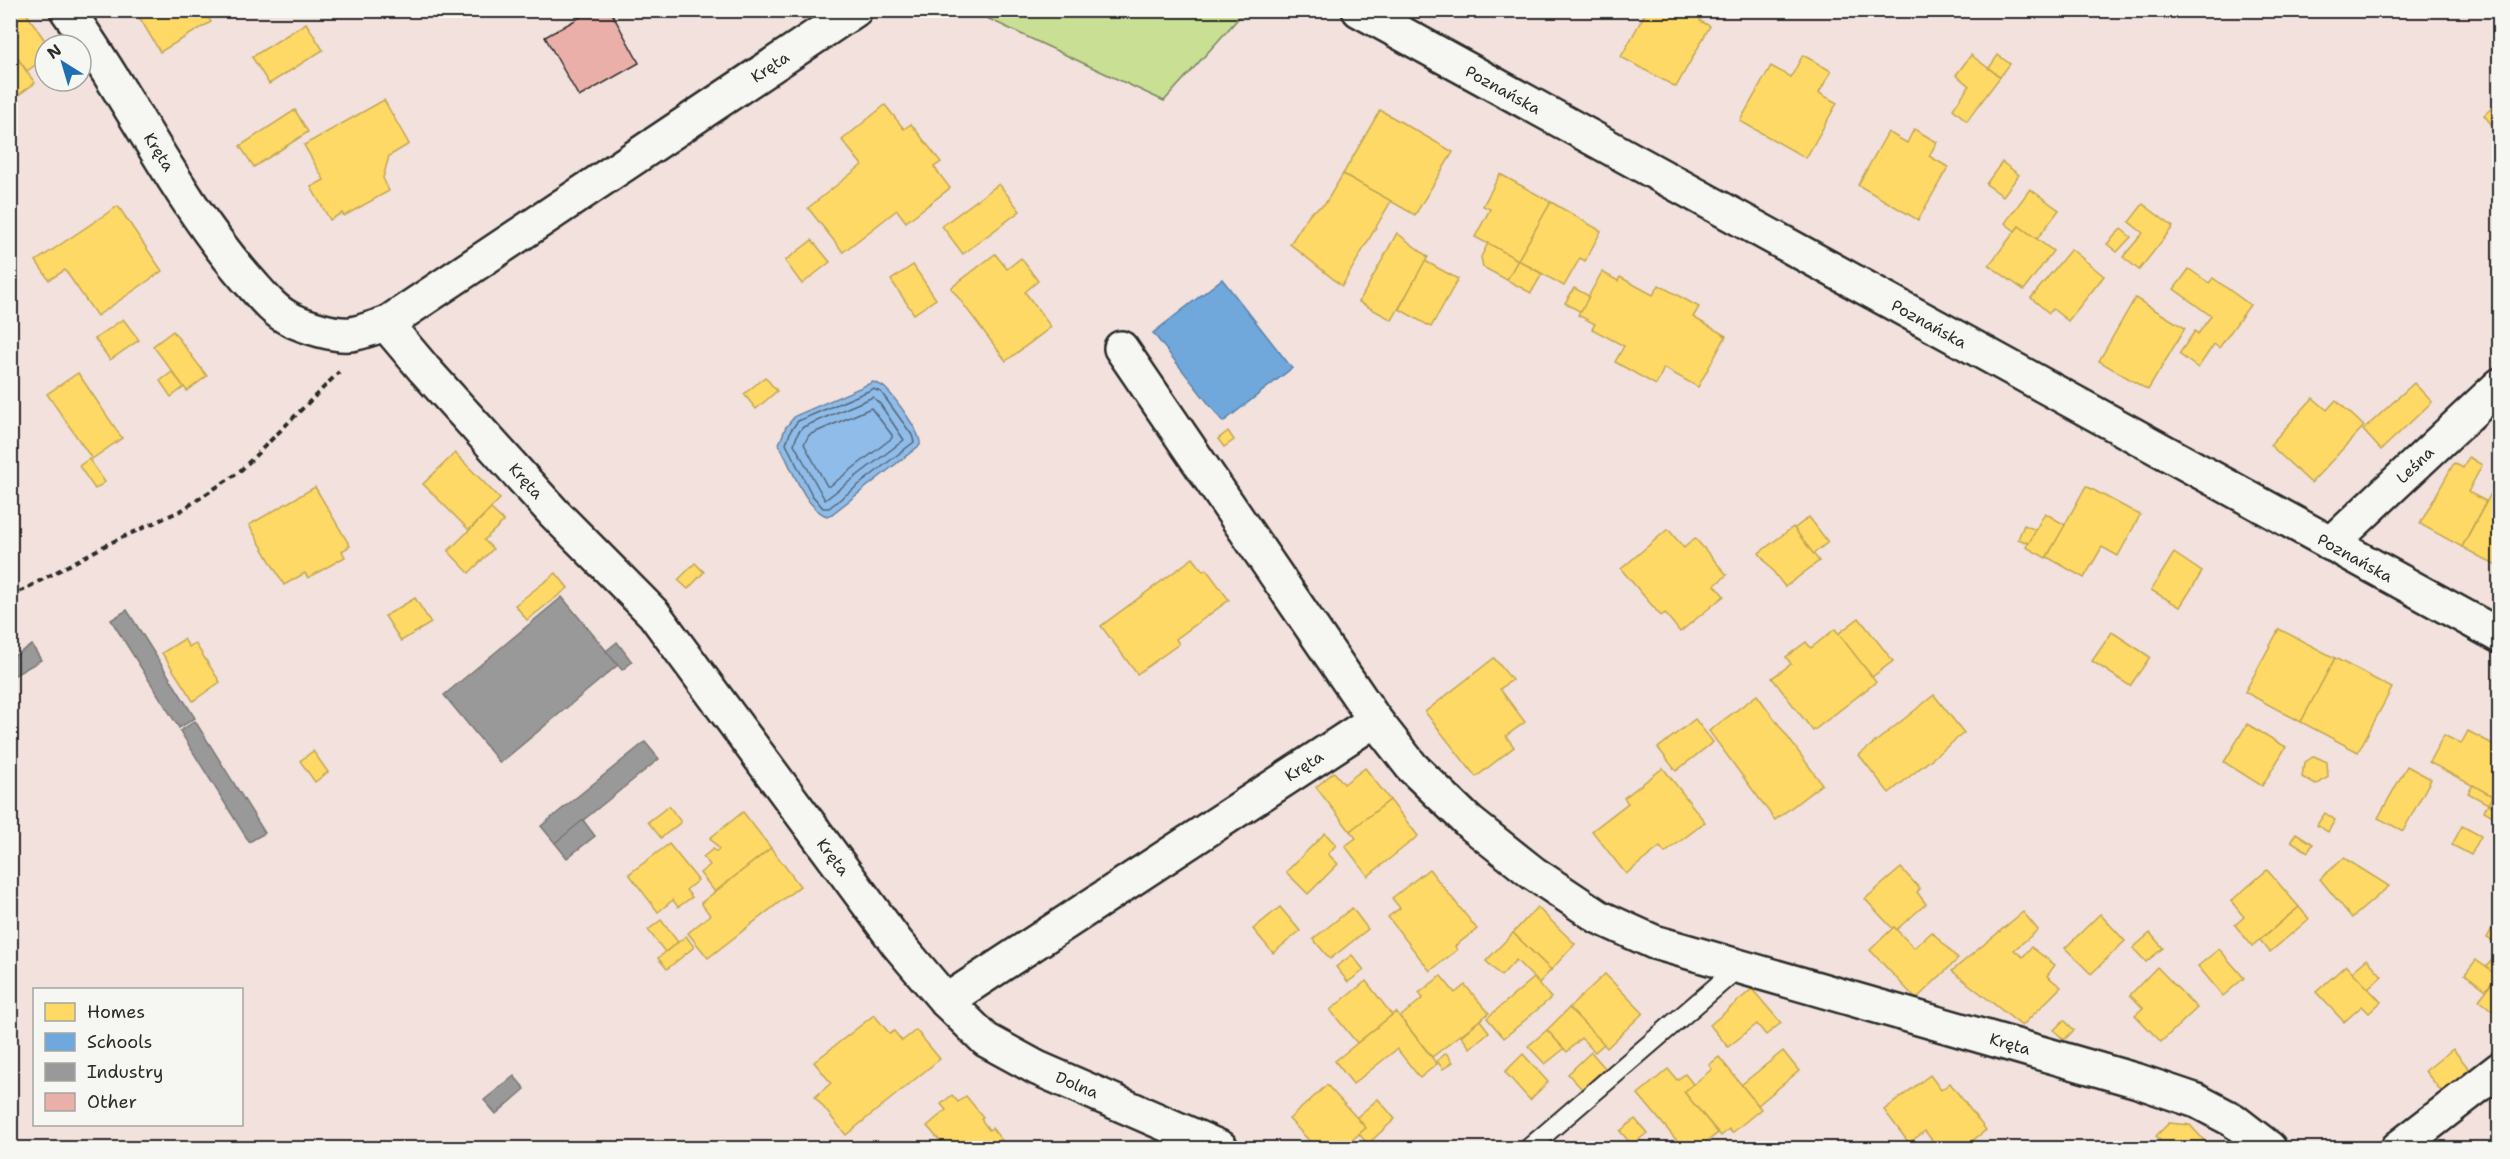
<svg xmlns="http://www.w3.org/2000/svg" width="2510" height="1159" font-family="'Shantell Sans',sans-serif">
<rect width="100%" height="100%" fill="#f2e1dc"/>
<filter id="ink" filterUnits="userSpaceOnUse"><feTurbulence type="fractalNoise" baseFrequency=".0167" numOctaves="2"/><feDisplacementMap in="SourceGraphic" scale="12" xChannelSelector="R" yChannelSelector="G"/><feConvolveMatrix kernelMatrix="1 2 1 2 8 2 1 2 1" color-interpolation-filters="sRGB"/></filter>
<g filter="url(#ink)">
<path fill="#c8df94" stroke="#7a8560" stroke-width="1.5" d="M972,11H1245L1164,101Z"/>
<path fill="#90bce9" stroke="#68829d" stroke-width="1.5" d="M873,382C878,384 883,385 886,389C895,398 922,434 920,445L832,514L827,516C805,509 790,464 779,444L786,427L795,416Z"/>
<g fill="#ffd966" stroke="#bfa554" stroke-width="1.5">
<path d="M10,10H24L48,45H45V58L27,71L10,48Z"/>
<path d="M135,10H204L211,22L160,52Z"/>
<path d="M1647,10H1705L1700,21L1710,26L1676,87L1621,57Z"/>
<path d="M306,23L323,50L269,84L252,57Z"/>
<path d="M10,48L35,83L10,101Z"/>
<path d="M1803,55L1831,71L1819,93L1837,103L1806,158L1740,121L1771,66L1791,77Z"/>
<path d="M1971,55L2000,77L1967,121L1953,109L1969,86L1956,75Z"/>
<path d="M1998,55L2010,64L2000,77L1989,68Z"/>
<path d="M384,100L409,144L389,156L383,178L389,191L344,216L342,213L330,220L311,187L324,180L304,145Z"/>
<path d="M2500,101V117L2491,124L2484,115Z"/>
<path d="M885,105L904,129L911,124L941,162L934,167L950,188L906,222L897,210L843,252L808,208L862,165L842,140Z"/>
<path d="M295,110L308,132L254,167L240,146Z"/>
<path d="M1380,110L1453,152L1415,215L1343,174Z"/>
<path d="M1914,129L1937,142L1929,156L1948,167L1918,220L1858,185L1888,132L1907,143Z"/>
<path d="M2002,162L2019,175L2003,196L1986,184Z"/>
<path d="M1343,174L1391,201L1342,286L1290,244L1310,213L1325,204Z"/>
<path d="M1500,174L1551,202L1518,260L1475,237L1490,209L1483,206Z"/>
<path d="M999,184L1020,211L963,254L942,226Z"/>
<path d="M2030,189L2059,210L2037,239L2019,226L2015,231L2005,223Z"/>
<path d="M1551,202L1601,231L1585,261L1580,258L1564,286L1518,260Z"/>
<path d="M2143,204L2173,227L2139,270L2123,257L2143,233L2129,222Z"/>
<path d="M118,206L162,271L97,316L65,270L49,280L36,261Z"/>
<path d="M2019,226L2053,251L2024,290L1989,265Z"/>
<path d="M2121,229L2131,237L2117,252L2107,244Z"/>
<path d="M1397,233L1428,257L1392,320L1359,302Z"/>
<path d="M812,240L830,262L802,284L785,261Z"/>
<path d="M1488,243L1518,260L1507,280L1483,267L1481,257Z"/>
<path d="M2071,249L2104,276L2068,321L2053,309L2049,313L2031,298Z"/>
<path d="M995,254L1007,269L1021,258L1038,281L1025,292L1051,327L1006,361L951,288Z"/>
<path d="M1518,260L1542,274L1531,293L1507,280Z"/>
<path d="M1425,261L1458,279L1431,327L1399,309Z"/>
<path d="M913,265L936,299L914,314L891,280Z"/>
<path d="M2189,269L2209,283L2213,278L2250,305L2219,348L2214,344L2198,368L2179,354L2195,331L2198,334L2211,316L2174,289Z"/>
<path d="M1602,272L1618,281L1620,277L1653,295L1659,285L1699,307L1693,317L1726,336L1698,387L1664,368L1656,385L1615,362L1624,346L1592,329L1595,324L1578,315Z"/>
<path d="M1574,288L1589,296L1581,312L1565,303Z"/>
<path d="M2135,298L2185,328L2148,390L2099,361Z"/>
<path d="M123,319L139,340L110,360L95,339Z"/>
<path d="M173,331L207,376L187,391L153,346Z"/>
<path d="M172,372L184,387L171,397L160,381Z"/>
<path d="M78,373L122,438L92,459L47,394Z"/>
<path d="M765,377L777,391L756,409L744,394Z"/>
<path d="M2414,383L2432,402L2381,450L2363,430Z"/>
<path d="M2313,398L2327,410L2336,400L2364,426L2311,483L2270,445Z"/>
<path d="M1228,431L1234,440L1224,447L1218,439Z"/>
<path d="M455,453L500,499L469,530L423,484Z"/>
<path d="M2469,457L2482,465L2468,492L2486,501L2462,547L2420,524L2454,463L2463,468Z"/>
<path d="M89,459L105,482L95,489L79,466Z"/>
<path d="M2500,477V568L2462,547Z"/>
<path d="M2086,486L2140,515L2118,556L2102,547L2084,578L2047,557Z"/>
<path d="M315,487L350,546L342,551L345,557L308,578L305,573L284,585L249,525Z"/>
<path d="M491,509L504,521L484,540L493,549L469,573L448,551Z"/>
<path d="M2045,513L2065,525L2046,558L2026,547Z"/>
<path d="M1809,517L1828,542L1813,554L1794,529Z"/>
<path d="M2024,525L2036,530L2029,543L2018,539Z"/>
<path d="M1793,527L1819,561L1785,587L1759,553Z"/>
<path d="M1668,529L1684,548L1695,538L1727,575L1715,585L1724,596L1680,632L1665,613L1661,616L1621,569Z"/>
<path d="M2174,553L2202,572L2180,607L2151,590Z"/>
<path d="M1193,558L1203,571L1206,569L1229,600L1176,639L1179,644L1137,674L1101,626Z"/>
<path d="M695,563L704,572L688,589L678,580Z"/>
<path d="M556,573L568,588L527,620L515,605Z"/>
<path d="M415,598L431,623L401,641L385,616Z"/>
<path d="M1859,618L1893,661L1872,677L1838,634Z"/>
<path d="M1835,629L1876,682L1813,731L1772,678L1791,664L1786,657L1806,642L1811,648Z"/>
<path d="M2279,629L2335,658L2301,722L2245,692Z"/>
<path d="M2112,632L2150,657L2130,686L2092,661Z"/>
<path d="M184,639L189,647L195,643L220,682L193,701L162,653Z"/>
<path d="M1494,658L1512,680L1500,689L1525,722L1506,736L1514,747L1476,777L1425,712Z"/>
<path d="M2335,658L2392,688L2358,752L2301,722Z"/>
<path d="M1757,695L1822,784L1775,820L1709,731Z"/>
<path d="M1934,695L1964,733L1889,793L1859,755Z"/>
<path d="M1695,719L1713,742L1676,771L1658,748Z"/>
<path d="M2247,724L2286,747L2262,786L2224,762Z"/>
<path d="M2468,731L2500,748V810L2488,804L2492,796L2429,762L2444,735L2461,744Z"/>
<path d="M313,751L328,772L315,782L300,761Z"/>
<path d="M2314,756L2327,762L2328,777L2316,785L2302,777L2304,763Z"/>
<path d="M2407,766L2431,779L2403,831L2378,818Z"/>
<path d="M1365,768L1390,800L1350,831L1316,787L1334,772L1344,784Z"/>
<path d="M1663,768L1705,822L1665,853L1660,847L1626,874L1592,831L1628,803L1624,798Z"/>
<path d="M2473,785L2492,796L2488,804L2468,793Z"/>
<path d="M1390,800L1418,836L1368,876L1345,846L1356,838L1350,831Z"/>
<path d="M2488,804L2500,810V820L2484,811Z"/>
<path d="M669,806L681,822L661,838L648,822Z"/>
<path d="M743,812L771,848L715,892L700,873L710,865L703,857L713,849L716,852L719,849L710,838Z"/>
<path d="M2325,813L2335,820L2328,832L2317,825Z"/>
<path d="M2462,826L2481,836L2471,855L2452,845Z"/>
<path d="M1325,833L1336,845L1328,854L1338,864L1308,894L1286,872Z"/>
<path d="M2296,833L2313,844L2308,852L2291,841Z"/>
<path d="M669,844L698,880L686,890L692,897L678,907L673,900L658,912L629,874Z"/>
<path d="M771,848L800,886L708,958L688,933L710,915L701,903Z"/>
<path d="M2344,858L2389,886L2352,918L2320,879Z"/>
<path d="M1901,868L1920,889L1917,892L1926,904L1896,930L1894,927L1893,929L1865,899Z"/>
<path d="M1429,869L1477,929L1455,946L1457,950L1430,971L1388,917L1400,908L1392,898Z"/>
<path d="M2267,870L2299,907L2252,946L2235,925L2244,917L2231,901Z"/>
<path d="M1280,907L1300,931L1273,953L1253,929Z"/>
<path d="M1537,907L1575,944L1551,970L1513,933Z"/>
<path d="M2299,907L2309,919L2270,952L2260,940Z"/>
<path d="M1352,908L1368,929L1330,959L1313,939Z"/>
<path d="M2023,912L2038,930L2014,950L2023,957L2031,947L2055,965L2047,976L2061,987L2022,1026L1952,971Z"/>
<path d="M2100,914L2125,941L2091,974L2065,948Z"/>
<path d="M2500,914V945L2487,938Z"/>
<path d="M661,920L678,942L665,952L648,930Z"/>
<path d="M1894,927L1914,948L1932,932L1958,959L1916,999L1870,950Z"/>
<path d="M1513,933L1551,970L1539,983L1516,960L1501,976L1486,961Z"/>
<path d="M2150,933L2163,948L2146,962L2133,948Z"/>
<path d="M686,936L694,947L667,969L658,958Z"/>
<path d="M2219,949L2244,978L2223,996L2198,966Z"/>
<path d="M1352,955L1364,970L1348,982L1336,967Z"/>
<path d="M2367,959L2382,976L2368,989L2352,972Z"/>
<path d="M2476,960L2497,975L2486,990L2465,974Z"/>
<path d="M2491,961L2500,968L2495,974L2486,967Z"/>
<path d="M2346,965L2381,1002L2369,1013L2362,1006L2344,1022L2316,992Z"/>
<path d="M2157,967L2197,1008L2161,1042L2135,1015L2143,1008L2130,995Z"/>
<path d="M2500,973V1015L2499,1016L2479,1000Z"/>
<path d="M1605,974L1643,1013L1607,1048L1569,1008Z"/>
<path d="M1441,976L1455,993L1465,985L1489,1013L1432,1057L1400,1017L1423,998L1419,993Z"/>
<path d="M1534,978L1551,998L1504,1038L1487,1018Z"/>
<path d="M1366,981L1392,1015L1357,1043L1330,1010Z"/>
<path d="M1752,989L1781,1023L1766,1035L1757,1024L1728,1047L1710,1025Z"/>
<path d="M1569,1008L1604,1044L1595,1052L1581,1038L1567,1052L1547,1030Z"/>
<path d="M1396,1012L1437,1064L1420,1078L1397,1049L1353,1084L1335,1061Z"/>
<path d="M874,1015L890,1034L894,1031L902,1041L916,1030L940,1059L846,1135L815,1097L831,1083L814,1062Z"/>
<path d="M1480,1020L1489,1032L1470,1048L1461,1036Z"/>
<path d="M2064,1020L2074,1030L2064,1040L2054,1030Z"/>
<path d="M1547,1030L1564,1049L1545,1064L1528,1046Z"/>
<path d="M2453,1049L2474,1075L2446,1097L2425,1071Z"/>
<path d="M1783,1051L1799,1071L1758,1105L1741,1085Z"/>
<path d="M1591,1052L1605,1068L1582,1089L1568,1074Z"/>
<path d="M1446,1053L1453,1062L1443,1069L1437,1061Z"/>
<path d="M1523,1054L1548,1082L1530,1100L1505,1072Z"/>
<path d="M1719,1057L1761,1109L1732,1133L1729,1129L1721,1136L1684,1092L1712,1069L1709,1065Z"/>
<path d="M1668,1069L1677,1080L1685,1074L1693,1084L1684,1092L1718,1133L1698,1148H1683L1638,1094Z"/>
<path d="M1930,1075L1941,1090L1950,1083L1986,1130L1963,1148H1938L1925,1131L1909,1143L1884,1110Z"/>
<path d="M1327,1085L1366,1128L1343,1148H1316L1289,1119Z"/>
<path d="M952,1095L958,1102L966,1096L983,1117L981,1119L989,1130L992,1128L1004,1143L997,1148H946L927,1126L946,1110L941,1104Z"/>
<path d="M1378,1099L1395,1119L1368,1144L1359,1134L1366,1128L1357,1117Z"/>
<path d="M1635,1119L1647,1133L1632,1145L1620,1131Z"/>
<path d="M2169,1123L2190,1125L2211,1148H2158L2163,1144L2156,1136Z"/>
</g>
<path fill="#6fa8dc" stroke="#5b82a7" stroke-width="1.5" d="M1222,279L1292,368L1223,422L1153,333Z"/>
<g fill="#999" stroke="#787878" stroke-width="1.5">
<path d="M562,597L618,665L500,763L444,695Z"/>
<path d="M127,610L195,718L179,728L111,620Z"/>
<path d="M617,642L632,662L622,670L606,651Z"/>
<path d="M32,645L41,660L10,678V658Z"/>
<path d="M195,721L265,833L249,842L180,731Z"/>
<path d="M645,742L659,759L555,843L541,826Z"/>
<path d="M583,820L595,836L567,858L555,843Z"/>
<path d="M514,1076L525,1089L496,1114L484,1100Z"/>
</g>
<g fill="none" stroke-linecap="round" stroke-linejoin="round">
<g stroke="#536577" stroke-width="1.5">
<path d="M873,389L881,392L912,435L914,442L829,508H823L812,495L786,444L791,430L798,421Z"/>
<path d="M873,397L880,404L904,440L825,500L794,444L798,433L803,427Z"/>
<path d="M871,408L892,435V438L830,486H827L804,444L809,435Z"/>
</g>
</g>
<path fill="#eaafa8" stroke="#2b2b2b" stroke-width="1.5" d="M593,10H610L639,63L579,97L545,37Z"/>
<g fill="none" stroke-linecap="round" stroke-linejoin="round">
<defs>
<path id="service" d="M1529,1148L1738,968"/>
<g id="minor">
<path d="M67,10C130,97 176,198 247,279C260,293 272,310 290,319C304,326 335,336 351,334C363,332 375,327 386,324L855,10"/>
<path d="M386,324L424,369L554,513L654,614L897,943L946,1001L986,1040L1037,1068L1221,1148"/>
<path d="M1121,348L1375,720"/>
<path d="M2331,544L2500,385"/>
<path d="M946,1001L1375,720L1412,767L1469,822L1533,873L1599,917L1654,942L2138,1081L2197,1101L2233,1120L2269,1148"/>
<path d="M2398,1148L2500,1069"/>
</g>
<path id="tertiary" d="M1359,10L2500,636"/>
</defs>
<use href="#service" stroke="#2b2b2b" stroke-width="22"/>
<use href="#minor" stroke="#2b2b2b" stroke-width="38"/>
<use href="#tertiary" stroke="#2b2b2b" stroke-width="38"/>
<path stroke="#2b2b2b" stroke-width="4" stroke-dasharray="6 4.5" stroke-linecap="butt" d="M10,597L108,544L182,510L238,473L339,372"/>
<use href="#service" stroke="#f6f6f2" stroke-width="18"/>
<use href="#minor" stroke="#f6f6f2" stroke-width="33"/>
<use href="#tertiary" stroke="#f6f6f2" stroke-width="33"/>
</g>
</g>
<g text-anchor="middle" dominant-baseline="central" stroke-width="6" stroke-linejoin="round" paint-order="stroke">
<g font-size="16" fill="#2b2b2b" stroke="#f6f6f2">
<text transform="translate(770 67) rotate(-34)">Kręta</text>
<text transform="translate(1503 90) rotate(29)">Poznańska</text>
<text transform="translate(159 152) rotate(58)">Kręta</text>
<text transform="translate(1929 324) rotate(29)">Poznańska</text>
<text transform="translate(2415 465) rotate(-44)">Leśna</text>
<text transform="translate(526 481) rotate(48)">Kręta</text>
<text transform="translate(2355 558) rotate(29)">Poznańska</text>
<text transform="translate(1304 766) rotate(-33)">Kręta</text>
<text transform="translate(833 857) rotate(53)">Kręta</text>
<text transform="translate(2010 1044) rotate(16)">Kręta</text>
<text transform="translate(1077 1085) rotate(23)">Dolna</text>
</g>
</g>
<rect width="2510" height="1159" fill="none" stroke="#f6f6f2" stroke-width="36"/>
<rect x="18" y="18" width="2474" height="1123" fill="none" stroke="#2b2b2b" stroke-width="2" filter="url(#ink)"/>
<rect x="33" y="988" width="210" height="138" fill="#f6f6f2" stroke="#a5a5a2" stroke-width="1.5"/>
<rect x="45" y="1003" width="30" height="18" fill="#ffd966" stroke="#a5a5a2" stroke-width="1.5"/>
<text x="87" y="1018" font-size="18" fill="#2b2b2b">Homes</text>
<rect x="45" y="1033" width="30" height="18" fill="#6fa8dc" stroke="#a5a5a2" stroke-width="1.5"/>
<text x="87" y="1048" font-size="18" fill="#2b2b2b">Schools</text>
<rect x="45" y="1063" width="30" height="18" fill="#999999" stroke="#a5a5a2" stroke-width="1.5"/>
<text x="87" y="1078" font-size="18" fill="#2b2b2b">Industry</text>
<rect x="45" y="1093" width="30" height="18" fill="#eaafa8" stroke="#a5a5a2" stroke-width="1.5"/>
<text x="87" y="1108" font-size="18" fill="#2b2b2b">Other</text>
<g transform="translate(63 63) rotate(323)"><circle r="28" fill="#f6f6f2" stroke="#a5a5a2" stroke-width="1.5"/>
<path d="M0-4.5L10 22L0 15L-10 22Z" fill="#1f6fb2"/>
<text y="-9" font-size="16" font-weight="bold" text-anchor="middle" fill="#2b2b2b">N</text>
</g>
</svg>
